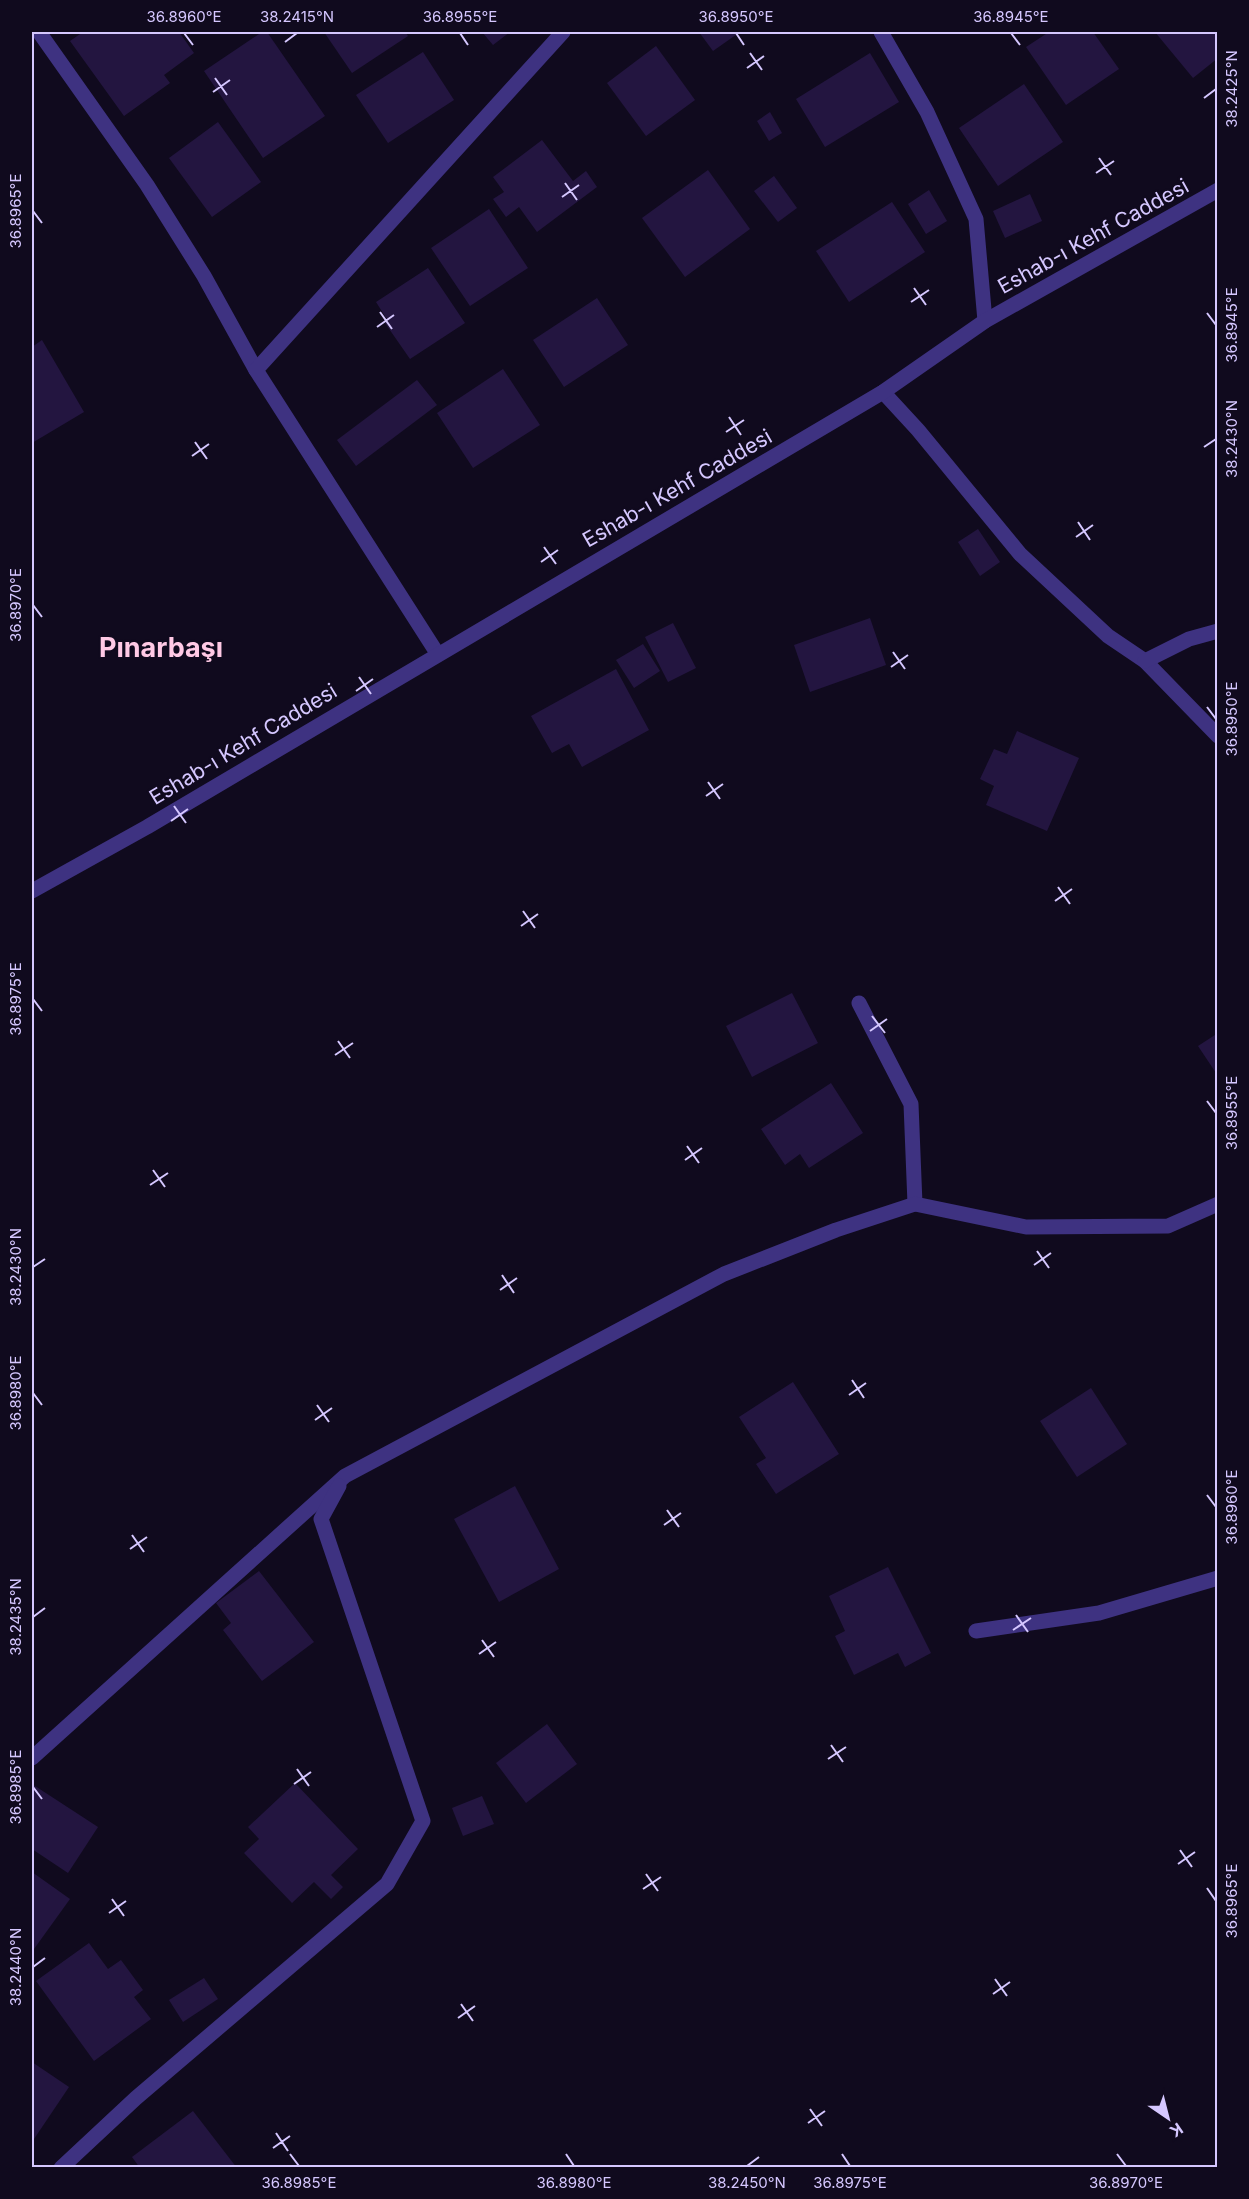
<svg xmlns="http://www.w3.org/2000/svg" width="1249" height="2199" font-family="Inter,sans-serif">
<rect width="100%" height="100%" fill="#100a1e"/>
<g fill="#231540">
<path d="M83,32H179L194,53L164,75L170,83L124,116L70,41Z"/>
<path d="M262,32H267L325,116L263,158L204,71Z"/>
<path d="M324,32H405L408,36L352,73Z"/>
<path d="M482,32H510L493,45Z"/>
<path d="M699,32H740L713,51Z"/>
<path d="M1049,32H1093L1119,69L1066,105L1026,47Z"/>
<path d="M1155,32H1218V58L1193,78Z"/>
<path d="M656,46L695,100L646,136L607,83Z"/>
<path d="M423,52L454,100L388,143L356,95Z"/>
<path d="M870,53L899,102L825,147L796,99Z"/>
<path d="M1024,84L1063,142L998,186L959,128Z"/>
<path d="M770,112L782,133L769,141L757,121Z"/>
<path d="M218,122L261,182L212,217L169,158Z"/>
<path d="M542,140L573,181L586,171L597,187L537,232L519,207L506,217L493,199L504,192L493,177Z"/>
<path d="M708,170L750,229L685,277L642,218Z"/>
<path d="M774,176L797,208L778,222L754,191Z"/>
<path d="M929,190L947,221L926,234L908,204Z"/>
<path d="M1030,194L1042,221L1005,238L993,211Z"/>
<path d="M892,202L925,252L849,302L816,251Z"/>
<path d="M489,209L528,268L470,306L431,248Z"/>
<path d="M428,268L465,323L410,359L385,323L388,321L376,302Z"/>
<path d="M597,298L628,345L564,387L533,340Z"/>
<path d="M42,340L84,412L32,443V347Z"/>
<path d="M503,369L540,425L473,468L437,413Z"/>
<path d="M417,380L437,405L356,466L337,440Z"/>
<path d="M978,529L1000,562L980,576L958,542Z"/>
<path d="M870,618L886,665L810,692L794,645Z"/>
<path d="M673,623L696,668L668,682L645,637Z"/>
<path d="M643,644L660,671L634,688L616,660Z"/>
<path d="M616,669L649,730L582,767L569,744L552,753L531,716Z"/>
<path d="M1017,731L1079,758L1047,831L986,805L994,786L980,779L994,749L1007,754Z"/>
<path d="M792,993L818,1043L752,1077L726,1026Z"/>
<path d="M1218,1033V1076L1198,1046Z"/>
<path d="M831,1083L863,1133L809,1168L800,1154L785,1165L761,1129Z"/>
<path d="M793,1382L839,1454L776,1494L756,1464L766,1458L739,1417Z"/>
<path d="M1091,1388L1127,1444L1077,1477L1040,1421Z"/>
<path d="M515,1486L559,1569L499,1602L454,1519Z"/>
<path d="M888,1567L931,1653L905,1667L898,1653L854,1675L835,1636L845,1631L829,1596Z"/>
<path d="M259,1571L314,1642L262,1681L223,1630L231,1623L216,1603Z"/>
<path d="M547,1724L577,1764L526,1803L496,1763Z"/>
<path d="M295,1783L358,1849L331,1875L343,1887L331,1899L314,1882L292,1903L244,1853L259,1839L248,1827Z"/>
<path d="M32,1784L98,1827L68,1873L32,1849Z"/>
<path d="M482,1796L494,1824L463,1836L452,1808Z"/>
<path d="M32,1872L70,1899L34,1949L32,1947Z"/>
<path d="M89,1943L108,1969L121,1960L143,1990L134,1997L151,2019L94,2061L36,1981Z"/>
<path d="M204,1978L218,1999L183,2022L169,2000Z"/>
<path d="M32,2062L69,2087L32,2142Z"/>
<path d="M193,2111L237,2168H140L132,2157Z"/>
</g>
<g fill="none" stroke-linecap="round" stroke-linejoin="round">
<g stroke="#3e3281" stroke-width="15">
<path d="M39,32L147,185L204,276L256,370"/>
<path d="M881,32L927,112L976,219L985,321"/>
<path d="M883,392L918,430L1020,554L1108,636L1145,661L1218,736"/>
<path d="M437,653L256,370L563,32"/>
<path d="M1145,661L1189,639L1218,631"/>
<path d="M32,891L147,827L883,392L985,321L1218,190"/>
<path d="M859,1003L911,1104L915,1204"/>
<path d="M976,1631L1099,1613L1218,1578"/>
<path d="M32,1758L345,1476L724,1274L836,1230L915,1204L1026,1227L1168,1226L1218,1204"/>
<path d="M61,2168L136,2098L387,1884L423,1821L321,1519L339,1486"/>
</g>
</g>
<path fill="none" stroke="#d5c7ff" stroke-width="2" d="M184,33L193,45M460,33L468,45M736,33L744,45M1011,33L1020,45M285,42L297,33M750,53L762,70M747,68L764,56M215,78L227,95M213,92L230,80M1204,98L1216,89M1099,158L1111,175M1096,173L1114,161M565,183L577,200M562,197L579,185M33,211L42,223M914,288L926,305M911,302L929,290M380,312L392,329M1207,313L1216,325M377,327L394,315M729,417L741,435M726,432L744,420M195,442L207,459M1204,447L1216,439M192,456L209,444M1078,522L1090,540M1076,537L1093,525M544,547L556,564M541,562L558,550M33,605L42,617M893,652L905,669M891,667L908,655M359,677L371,694M356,691L373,679M1207,707L1216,719M708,782L720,799M706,796L723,784M174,806L186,823M171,821L188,809M1058,887L1070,904M1055,901L1072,889M523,911L535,928M521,926L538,914M33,999L42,1011M872,1016L885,1033M870,1031L887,1019M338,1041L350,1058M335,1055L353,1043M1207,1101L1216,1113M687,1146L699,1163M685,1160L702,1148M153,1170L165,1187M150,1185L168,1173M1037,1251L1049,1268M1034,1265L1051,1253M33,1267L45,1259M502,1275L514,1293M500,1290L517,1278M852,1380L864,1398M33,1393L42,1405M849,1395L866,1383M317,1405L329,1422M315,1420L332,1408M1207,1495L1216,1507M667,1510L679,1527M664,1525L681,1513M132,1535L144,1552M130,1549L147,1537M1016,1615L1028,1632M33,1617L45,1608M1013,1630L1031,1618M482,1640L494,1657M479,1654L496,1642M831,1745L843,1762M828,1759L846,1747M297,1769L309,1786M294,1784L311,1772M33,1787L42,1799M1180,1850L1192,1867M1178,1864L1195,1852M646,1874L658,1891M1207,1888L1216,1901M643,1889L661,1877M112,1899L124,1916M109,1913L126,1901M33,1967L45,1958M995,1979L1007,1996M993,1994L1010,1982M461,2004L473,2021M458,2018L475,2006M810,2109L822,2126M808,2123L825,2111M276,2133L288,2151M273,2148L290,2136M290,2154L299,2166M566,2154L574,2166M842,2154L850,2166M1117,2154L1126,2166M747,2166L759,2157"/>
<g text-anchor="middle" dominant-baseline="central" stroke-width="4.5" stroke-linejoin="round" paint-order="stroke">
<g font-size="21" fill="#d5c7ff" stroke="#100a1e">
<text transform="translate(1093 236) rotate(-29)">Eshab-ı Kehf Caddesi</text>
<text transform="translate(677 488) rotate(-30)">Eshab-ı Kehf Caddesi</text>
<text transform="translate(243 744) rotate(-31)">Eshab-ı Kehf Caddesi</text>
</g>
<g font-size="27" font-weight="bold" fill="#ffc9e5" stroke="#100a1e">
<text x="161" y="647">Pınarbaşı</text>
</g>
</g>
<rect width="1249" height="2199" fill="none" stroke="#100a1e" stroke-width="66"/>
<g transform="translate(1168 2118) rotate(145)" stroke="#100a1e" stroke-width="4.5" paint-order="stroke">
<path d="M0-4.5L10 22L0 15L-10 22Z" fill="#d5c7ff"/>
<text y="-9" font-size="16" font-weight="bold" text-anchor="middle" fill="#d5c7ff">K</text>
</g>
<rect x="33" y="33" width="1183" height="2133" fill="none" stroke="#d5c7ff" stroke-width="2"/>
<g font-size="15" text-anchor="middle" fill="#d5c7ff">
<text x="184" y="22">36.8960°E</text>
<text x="297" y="22">38.2415°N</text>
<text x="460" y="22">36.8955°E</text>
<text x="736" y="22">36.8950°E</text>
<text x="1011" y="22">36.8945°E</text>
<text transform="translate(1232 89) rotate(-90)" y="5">38.2425°N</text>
<text transform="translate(16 211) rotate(-90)" y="5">36.8965°E</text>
<text transform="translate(1232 325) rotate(-90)" y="5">36.8945°E</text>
<text transform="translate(1232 439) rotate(-90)" y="5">38.2430°N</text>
<text transform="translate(16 605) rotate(-90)" y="5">36.8970°E</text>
<text transform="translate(1232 719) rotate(-90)" y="5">36.8950°E</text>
<text transform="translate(16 999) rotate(-90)" y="5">36.8975°E</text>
<text transform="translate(1232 1113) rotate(-90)" y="5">36.8955°E</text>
<text transform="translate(16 1267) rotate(-90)" y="5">38.2430°N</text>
<text transform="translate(16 1393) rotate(-90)" y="5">36.8980°E</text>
<text transform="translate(1232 1507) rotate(-90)" y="5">36.8960°E</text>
<text transform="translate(16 1617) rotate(-90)" y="5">38.2435°N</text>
<text transform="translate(16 1787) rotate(-90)" y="5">36.8985°E</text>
<text transform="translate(1232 1901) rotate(-90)" y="5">36.8965°E</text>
<text transform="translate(16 1967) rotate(-90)" y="5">38.2440°N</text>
<text x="299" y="2188">36.8985°E</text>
<text x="574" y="2188">36.8980°E</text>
<text x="747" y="2188">38.2450°N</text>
<text x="850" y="2188">36.8975°E</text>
<text x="1126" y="2188">36.8970°E</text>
</g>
</svg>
